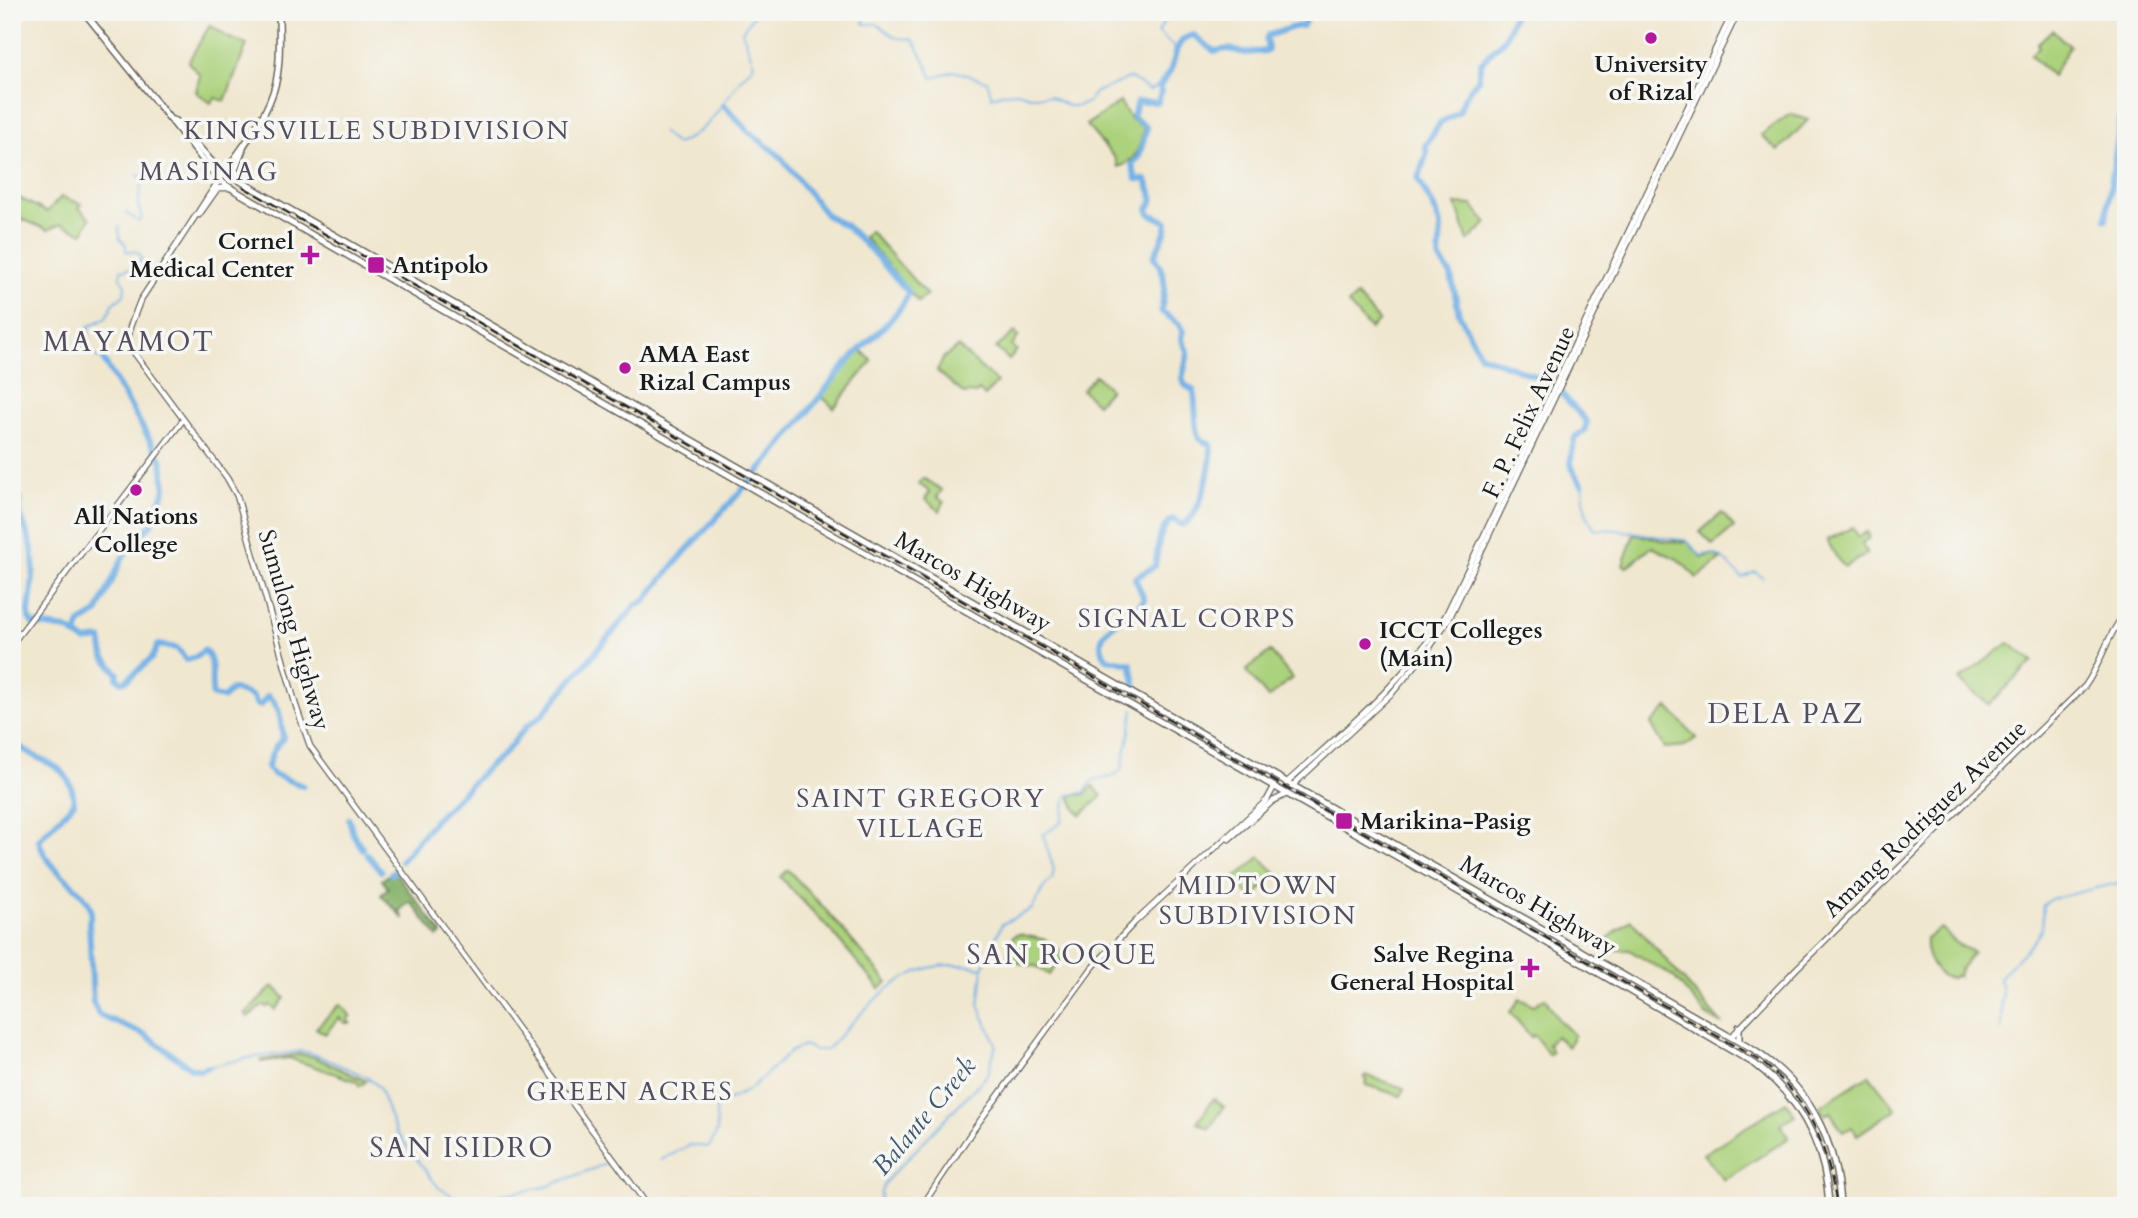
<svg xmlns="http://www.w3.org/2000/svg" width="2138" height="1218" font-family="Cardo,serif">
<rect width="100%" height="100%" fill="#f6f6f2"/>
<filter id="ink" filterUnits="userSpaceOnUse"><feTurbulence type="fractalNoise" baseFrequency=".0143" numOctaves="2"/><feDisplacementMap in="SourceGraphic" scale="14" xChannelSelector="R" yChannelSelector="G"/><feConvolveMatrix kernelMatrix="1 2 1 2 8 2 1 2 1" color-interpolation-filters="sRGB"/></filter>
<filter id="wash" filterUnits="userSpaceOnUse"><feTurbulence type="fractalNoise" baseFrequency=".00686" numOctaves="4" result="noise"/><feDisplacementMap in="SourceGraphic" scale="28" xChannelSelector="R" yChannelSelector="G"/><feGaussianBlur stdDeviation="1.57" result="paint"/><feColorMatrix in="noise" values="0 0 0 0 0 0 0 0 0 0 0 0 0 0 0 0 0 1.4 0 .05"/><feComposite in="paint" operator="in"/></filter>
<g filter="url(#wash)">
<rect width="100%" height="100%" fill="#f0e7cf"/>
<g fill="#abd27c" stroke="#64774c" stroke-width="2">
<path d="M210,25L229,38L247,44L225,101L215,98L211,103L196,92L200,75L188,62Z"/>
<path d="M2052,30L2070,46L2052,76L2030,55L2039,47L2037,44Z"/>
<path d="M1120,102L1130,118L1144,128C1140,146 1138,161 1118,167L1115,158L1086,125Z"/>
<path d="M1790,114L1808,120L1778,151L1761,135Z"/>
<path d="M17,197L47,212L61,197L82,204L79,208L90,218L83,233L61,224L48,230L12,215V203Z"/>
<path d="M1456,204L1472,205L1487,223L1468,241Z"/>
<path d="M870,231L927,295L918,302L864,237Z"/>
<path d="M1357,296L1379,321L1370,329L1348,304Z"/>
<path d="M1015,332L1018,337L1012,346L1017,350L1009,360L996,348Z"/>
<path d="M958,347L997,382L985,396L979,390L975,394L969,393L964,394L937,371L944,357Z"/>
<path d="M859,348L872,361L834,408L820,395Z"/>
<path d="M1095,375L1110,389L1097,404L1082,390Z"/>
<path d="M923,478L942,490L937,497L944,502L940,511L925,499L930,492L919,484Z"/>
<path d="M1722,513L1734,527L1713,545L1700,532Z"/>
<path d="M1853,527L1858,537L1867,532L1870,538L1862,543L1867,554L1845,567L1838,560L1827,540Z"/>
<path d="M1634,534L1666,541L1688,542L1702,558C1710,554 1714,554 1721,559L1697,578L1679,560L1652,547L1627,567L1623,565Z"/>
<path d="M2009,643L2033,661L1989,705L1959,680Z"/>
<path d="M1270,651L1292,678L1268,698L1246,671Z"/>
<path d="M1668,707L1696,738L1685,746L1665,748L1651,724Z"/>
<path d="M1093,786L1102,796L1081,815L1075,808L1070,796L1085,794Z"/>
<path d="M1260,857L1277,875L1251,898L1234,879Z"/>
<path d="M788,870L824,908L887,982L880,989L833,933L780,877Z"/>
<path d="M1631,920L1722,1024L1707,1016L1674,977L1629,950H1612L1601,944Z"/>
<path d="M1941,928L1957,944L1973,952L1960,969L1958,977L1956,975L1952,978C1935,979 1924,954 1926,939Z"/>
<path d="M1019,934L1046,940L1065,955L1049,975L1038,967L1007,960L1013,936Z"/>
<path d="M273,986L285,998L275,1010L270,1005L267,1007L263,1005L248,1017L245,1014Z"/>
<path d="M1545,998L1558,1019L1574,1035L1568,1047L1556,1036L1548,1044L1552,1052L1549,1055L1534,1035L1531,1037L1510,1012L1520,999L1534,1005Z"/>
<path d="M340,1004L351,1016L347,1019L350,1023H345L339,1018L325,1034L316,1028Z"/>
<path d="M301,1054L314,1057L366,1081L360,1086L356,1081L289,1058L261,1062V1060Z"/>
<path d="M1365,1075L1404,1088L1401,1096L1366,1085L1367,1080L1364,1078Z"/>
<path d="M1869,1075L1896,1109L1857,1135L1852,1127L1843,1132L1830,1112L1825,1115L1819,1107Z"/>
<path d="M1214,1098L1224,1107L1209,1129L1197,1122Z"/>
<path d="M1786,1102L1795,1115L1780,1124L1789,1138L1724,1180L1703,1154Z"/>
</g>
<path fill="#88b46c" stroke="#526844" stroke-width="2" d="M394,871L442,934L438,937L410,901L399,911L404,919L381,895L388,888L382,880Z"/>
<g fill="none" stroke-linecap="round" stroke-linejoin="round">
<g stroke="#74b2e7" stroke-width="2">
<path d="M849,12L864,18V24H877L897,38L912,39C919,46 927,68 933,78L954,71L987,81L992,97L1002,93L1018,92L1030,96H1049L1068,106H1079L1088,102L1096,92L1130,78L1149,90L1160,86"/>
<path d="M1153,12L1164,22L1158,32L1175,48"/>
<path d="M662,132L676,144C708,133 721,106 739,81C744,75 750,70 754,64L742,31L756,12"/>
<path d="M126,213L139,222L142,218L138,206L142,180L138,174"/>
<path d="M83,347L90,344L88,327L106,318L113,304L124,295L125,285L120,277L121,270L134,268L142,259L138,252L126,251V245L120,239L119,227"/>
<path d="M83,349L102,359"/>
<path d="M1582,484L1586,513L1595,530C1625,527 1656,539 1686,540L1701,556C1719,548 1730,566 1742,578L1755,572L1763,578"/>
<path d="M2001,1030L2002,989L1999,979C2010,961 2036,946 2042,927C2044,920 2041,913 2043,905L2051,899L2126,881"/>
<path d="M208,1067L248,1058L302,1051L314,1054L367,1077L379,1087L396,1132L439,1188L455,1197L495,1196L546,1187L608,1163"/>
<path d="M661,1160L690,1145L709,1147L717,1131L716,1110L719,1105L750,1089L790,1052L804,1045L814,1050H826C873,1003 907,951 982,968"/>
<path d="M879,1206L881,1192L886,1181L988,1074L996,1044L979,1005L980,998L983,968L1002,924L1032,909L1044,887L1052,879L1054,870L1043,835L1062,822L1065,801L1068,795L1085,792L1093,780L1112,777L1122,769C1125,749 1132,731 1133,710"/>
</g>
<g stroke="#74b2e7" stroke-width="6">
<path d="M1515,12L1505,38L1481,63L1478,80L1464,98L1459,112L1440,123L1425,146L1427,152L1418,179L1434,208L1441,227L1439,258L1451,275L1459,314L1480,355L1551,382L1587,422L1584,431L1575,437C1570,459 1567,466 1582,484"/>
<path d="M2106,219L2126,80"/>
<path d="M20,500C17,518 29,532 32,549C36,569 31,592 29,612V618L33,624L67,629L85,641L101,639L104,657L118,674L117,678L122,682L127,680L152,658L158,645L177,648L186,660L196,657L204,650C217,662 209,680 213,696L224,698L232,689L252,696L257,705H261L268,696C281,705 281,723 283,738L274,749L267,768L273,774L303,786"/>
<path d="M76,636L80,623L97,613L124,555L152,523L165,489L162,461L104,361"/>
<path d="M1136,688L1131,664L1107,659C1084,627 1134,620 1144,599L1135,578L1155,566C1158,551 1158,527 1173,519L1182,525C1199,520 1215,461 1210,444C1206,442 1202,441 1199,438C1196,435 1195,399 1194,391L1185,385L1182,379L1188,353L1182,340L1183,331L1179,324L1161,311C1165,290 1168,275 1154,257L1166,230L1167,222L1150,214L1148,209C1157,198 1150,192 1146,180L1136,179L1132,165L1139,156L1147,128L1133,117L1137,102H1158L1161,92L1160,86C1163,81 1167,76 1170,71C1177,56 1174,39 1194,35L1214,51L1229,49L1246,53L1266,51L1268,49L1266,40L1268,35C1281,33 1289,26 1302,26L1305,23L1304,15L1307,12"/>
<path d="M12,739C36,767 72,757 74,803L48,830"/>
<path d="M349,819L353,834L363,849"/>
<path d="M47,831L39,840C44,870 90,891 91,911C91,915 90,918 89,922L93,1003L99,1015L144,1034L191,1068L200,1070L208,1067"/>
<path d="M367,854L381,871"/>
<path d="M401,861L435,820L491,764L503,755L526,727L541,716L635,606L645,601C680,554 722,513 761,469C792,434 819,396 849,361C868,339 897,320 909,293L870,249L846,226L826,215L780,156L749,132L724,105"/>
<path d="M391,874L395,871"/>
</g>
</g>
</g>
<g filter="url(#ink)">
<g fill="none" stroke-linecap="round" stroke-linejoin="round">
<defs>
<g id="secondary">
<path d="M219,180L140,301L130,327L129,338L132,350L227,478L237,496L296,706L310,746L648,1206"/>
<path d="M199,215L218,188H229"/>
<path d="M12,644L183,420"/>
<path d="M1286,783C1348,727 1400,687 1446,615L1733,12"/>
<path d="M1292,786L1393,692L1426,653L1450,617L1738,12"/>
<path d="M1229,839L1273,801L1287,794"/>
<path d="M1731,1037L1796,969L2085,686C2102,663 2107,634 2126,613"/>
<path d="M922,1206L971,1133L1092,968L1135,922L1267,800L1274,787"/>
</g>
<g id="primary">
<path d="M84,12L219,180L234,190L847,543L1468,897L1755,1064C1802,1100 1826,1147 1829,1206"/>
<path d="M172,120L176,121L212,162L242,182L1755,1051C1809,1086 1837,1141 1840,1206"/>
<path d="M240,179L235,170L243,149"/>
<path d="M219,180C239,151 268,118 276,82C281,59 279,36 279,12"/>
<path d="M1739,1027V1041"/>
</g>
</defs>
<use href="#secondary" stroke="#66635b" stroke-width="7"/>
<use href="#primary" stroke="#66635b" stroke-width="8"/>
<use href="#secondary" stroke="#fff" stroke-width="4.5"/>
<use href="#primary" stroke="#fff" stroke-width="5"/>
<path stroke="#1c1c1c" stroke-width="2" stroke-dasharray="10 5" stroke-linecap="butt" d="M243,187L1759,1060C1811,1100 1826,1143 1837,1206"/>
</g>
</g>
<g fill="#b5179e" stroke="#f6f6f2" stroke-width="2.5">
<circle cx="1651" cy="38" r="7"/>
<path d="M306.5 244.5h7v7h7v7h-7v7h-7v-7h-7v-7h7z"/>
<rect x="367" y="256" width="18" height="18" rx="3.5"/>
<circle cx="625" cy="368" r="7"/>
<circle cx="136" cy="490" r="7"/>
<circle cx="1365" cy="644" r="7"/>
<rect x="1335" y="812" width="18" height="18" rx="3.5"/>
<path d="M1526.5 957.5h7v7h7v7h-7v7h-7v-7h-7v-7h7z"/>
</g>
<g text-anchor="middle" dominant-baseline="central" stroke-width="7" stroke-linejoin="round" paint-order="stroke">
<g font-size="24" font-weight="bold" fill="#1c1c1c" stroke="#f6f6f2" text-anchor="start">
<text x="1651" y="64" text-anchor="middle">University<tspan x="1651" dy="28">of Rizal</tspan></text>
<text x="294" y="241" text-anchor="end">Cornel<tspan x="294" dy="28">Medical Center</tspan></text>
<text x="392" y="265">Antipolo</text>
<text x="639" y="354">AMA East<tspan x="639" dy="28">Rizal Campus</tspan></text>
<text x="136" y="516" text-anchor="middle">All Nations<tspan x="136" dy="28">College</tspan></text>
<text x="1379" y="630">ICCT Colleges<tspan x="1379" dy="28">(Main)</tspan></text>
<text x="1360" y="821">Marikina-Pasig</text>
<text x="1514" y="954" text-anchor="end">Salve Regina<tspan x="1514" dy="28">General Hospital</tspan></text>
</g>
<g font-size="24" fill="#1c1c1c" stroke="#f6f6f2">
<text transform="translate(1529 412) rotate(-65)">F. P. Felix Avenue</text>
<text transform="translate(973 582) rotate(30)">Marcos Highway</text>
<text transform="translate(294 630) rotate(74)">Sumulong Highway</text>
<text transform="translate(1925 819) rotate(-44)">Amang Rodriguez Avenue</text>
<text transform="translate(1538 906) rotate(30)">Marcos Highway</text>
</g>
<g font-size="26" letter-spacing="2" fill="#554e5f" stroke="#f6f6f2">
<text x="377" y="130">KINGSVILLE SUBDIVISION</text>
<text x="209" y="171">MASINAG</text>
<text x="1187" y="618">SIGNAL CORPS</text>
<text x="921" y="798">SAINT GREGORY<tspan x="921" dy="30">VILLAGE</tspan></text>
<text x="1258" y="885">MIDTOWN<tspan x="1258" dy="30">SUBDIVISION</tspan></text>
<text x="630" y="1091">GREEN ACRES</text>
</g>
<g font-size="26" font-style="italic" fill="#3f586d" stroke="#f6f6f2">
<text transform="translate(924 1116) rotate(-50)">Balante Creek</text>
</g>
<g font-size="28" letter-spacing="2" fill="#554e5f" stroke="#f6f6f2">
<text x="129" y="342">MAYAMOT</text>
<text x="1786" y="714">DELA PAZ</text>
<text x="1062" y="955">SAN ROQUE</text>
<text x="462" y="1148">SAN ISIDRO</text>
</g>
</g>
<rect width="2138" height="1218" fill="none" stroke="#f6f6f2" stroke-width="42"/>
</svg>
